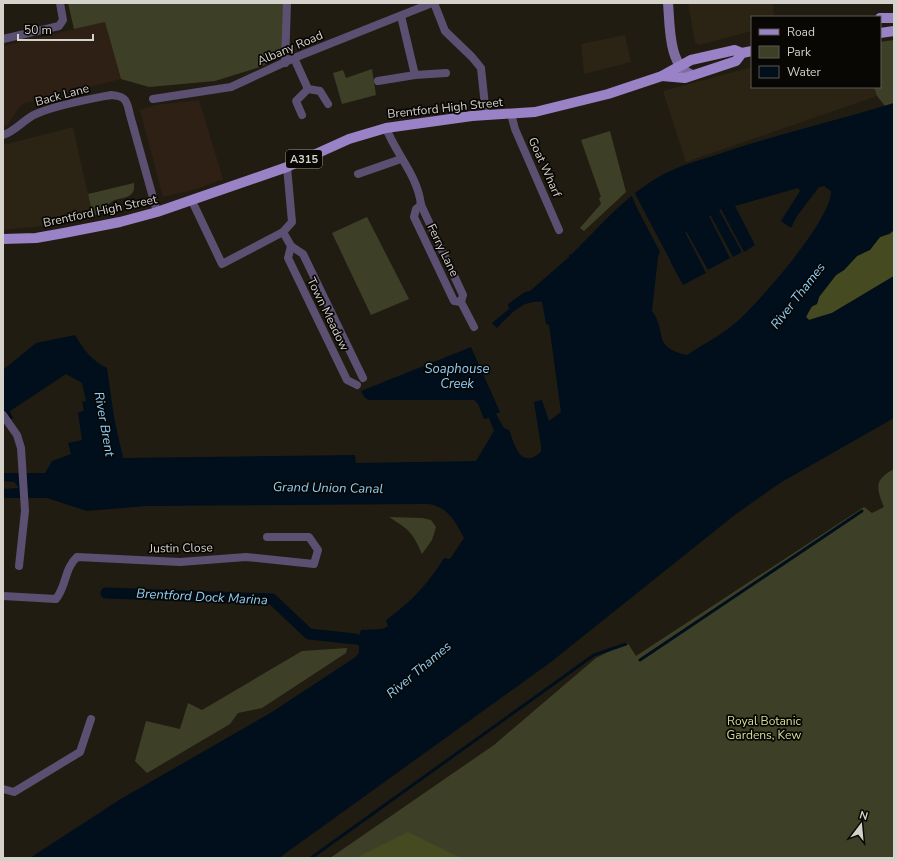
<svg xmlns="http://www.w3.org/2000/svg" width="897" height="861" font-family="'Nunito Sans',sans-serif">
<rect width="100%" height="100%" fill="#211c12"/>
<g fill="#2b2313">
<path d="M688,3H773L774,17H752V31L699,45L695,43Z"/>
<path d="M625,35L631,62L584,74L581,44Z"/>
<path d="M752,67V87H874L877,96L686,162L663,91Z"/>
<path d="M73,127L93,217L34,227L3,230V145Z"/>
</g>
<g fill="#2f2015">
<path d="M105,22L121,79L25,103L20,106L7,126L3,127V46Z"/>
<path d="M199,100L223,179L200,188L163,197L140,110L156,105Z"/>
</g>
<g fill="#3d4027">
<path d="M68,3H284L282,56L260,67L215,81L149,87L121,79L105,22L74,29Z"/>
<path d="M894,40V103L885,106L877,96L874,87H880V42Z"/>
<path d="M372,69L376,95L342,104L333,73L343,70L346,78Z"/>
<path d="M610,131L626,192L584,231L580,228L601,204L599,198L601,197L581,140Z"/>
<path d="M134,183C136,202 119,195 110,203C102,209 106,213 93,216L88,194Z"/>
<path d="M367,217L409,299L371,315L332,233Z"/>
<path d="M894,469V858H330L494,745L596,658L627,642L636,656L864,507L872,513L884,507C876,487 874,480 894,469Z"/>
<path d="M389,517L422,518L431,520L436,527L432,540L422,554C412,531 409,530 389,517Z"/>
<path d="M347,648L346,653L262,708L238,713L230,724L147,773L135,761L146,721L180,729L188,703L202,710L302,651Z"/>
</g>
<g fill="#454a20">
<path d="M894,230V276L832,313L809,320L806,317C808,311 810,307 817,304L819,297L836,275L844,270L857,256L870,249L880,237L890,234Z"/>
<path d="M408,832L461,858H356Z"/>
</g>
<path fill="#000f1b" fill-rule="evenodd" d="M894,103V230L890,233L880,237L870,250L857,256L844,270L836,275L819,297L817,304L812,306L806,317L809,320L832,313L894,276V418L780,483L736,514L551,662L279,858H30L119,800L272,712L354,658L359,653V646L355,643L356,636L359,635L361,630L382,629L388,626L386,620C412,601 427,585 444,558L450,559L464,538C455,521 449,508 429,504L147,506L87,511L47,498H3V489L19,488L14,482L3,481V473H45L52,461L71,454L68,443L82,440L78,413L84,410L82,402L86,401L82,383L66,374L10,411L13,418L3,424V370L36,343L75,335C84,350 91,360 107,368L114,417L123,458L355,455L356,463L476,461L494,431L489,418L484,419L478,404L474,400H369L365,398L361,391L471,347L500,412L496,414L504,428L509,430C515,445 520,470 541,452V446L534,402L542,400L549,421L561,412L549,325L546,324L542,302C522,299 510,315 497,328L492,323L509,309L508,304L525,292L530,291L569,257V254L571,255C596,230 620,202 649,183C672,167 694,162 719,154C777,134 836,121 894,103ZM824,186L831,191C832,219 763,297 742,317C727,332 705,343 687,355C651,347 668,333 652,311L658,257L662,246L683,285L706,273L685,232L686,231L708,270L730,258L709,216H711L733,257L742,252L719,210L721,209L744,252L755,245L735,206L798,188L800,191L781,221L791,228L797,216L819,187Z"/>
<path fill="#211c12" d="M634,192L671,262L669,263L662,250L661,254L637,208L631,194Z"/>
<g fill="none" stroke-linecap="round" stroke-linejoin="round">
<g stroke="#000f1b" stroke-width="3">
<path d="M640,660L862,511"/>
<path d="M311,858L594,655L626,644"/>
</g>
<path stroke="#000f1b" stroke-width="11" d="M106,593L272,599L309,634L355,639"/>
<g stroke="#5b5071" stroke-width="8">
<path d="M434,3L445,31L472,57L481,68L486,115"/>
<path d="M401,16L415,75L446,73"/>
<path d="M3,39L59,26L63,20L60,3"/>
<path d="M294,58L308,89L320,91L328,104"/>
<path d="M285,63L287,3"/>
<path d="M378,81L415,75"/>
<path d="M153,99L231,87L294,58L432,3"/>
<path d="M511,114L515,129L559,230"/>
<path d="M302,115L296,101L308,89"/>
<path d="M386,128C396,154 418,176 421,205"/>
<path d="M3,135C16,131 24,119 36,114C56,105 90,99 111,95C127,96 127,102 130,115L157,212"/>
<path d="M358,174L401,159"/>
<path d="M192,201L222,264L283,232L292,222L287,167"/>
<path d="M283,232L291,246L288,258L347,380L357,385"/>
<path d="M291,246L303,254L363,378"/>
<path d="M461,302L454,301L414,217L416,209L421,205L463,295L461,302L474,327"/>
<path d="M3,415L17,435L21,448L25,511L19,566"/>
<path d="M3,596L56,599C67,585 64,569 77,557L180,562L246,557L314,564L318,550L309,537H267"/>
<path d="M3,789L14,792L80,752L91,719"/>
</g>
<path stroke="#7e6ca1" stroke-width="10" d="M668,3C670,24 668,68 693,75"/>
<g stroke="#9a82c7" stroke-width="10">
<path d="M880,18H894"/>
<path d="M880,33L894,31"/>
<path d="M662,76L685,78L736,61L742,53L752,51"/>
<path d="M3,239L36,238L64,233L120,222L157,212L287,167L349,139L386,128L472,116L535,112L608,94L662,76L691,60L735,50L742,53"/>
</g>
</g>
<g text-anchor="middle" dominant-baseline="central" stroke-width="3.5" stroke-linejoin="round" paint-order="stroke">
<rect fill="#090704" stroke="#98958f" stroke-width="1" x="286" y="150" width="36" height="18" rx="3"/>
<g font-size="11" font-weight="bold" fill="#d5d2cb">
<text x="304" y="159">A315</text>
</g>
<g font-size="12" fill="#d5d2cb" stroke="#090704">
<text transform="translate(290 48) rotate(-23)">Albany Road</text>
<text transform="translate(62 95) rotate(-15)">Back Lane</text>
<text transform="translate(445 108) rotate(-6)">Brentford High Street</text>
<text transform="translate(545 167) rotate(66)">Goat Wharf</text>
<text transform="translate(100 211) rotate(-12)">Brentford High Street</text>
<text transform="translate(443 250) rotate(64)">Ferry Lane</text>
<text transform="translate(328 314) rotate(64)">Town Meadow</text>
<text transform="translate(181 548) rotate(-1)">Justin Close</text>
</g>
<g font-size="12" fill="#d4de97" stroke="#090704">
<text x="764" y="721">Royal Botanic<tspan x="764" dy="14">Gardens, Kew</tspan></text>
</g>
<g font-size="13" font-style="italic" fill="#8ccffb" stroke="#090704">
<text transform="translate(798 296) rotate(-52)">River Thames</text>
<text x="457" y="369">Soaphouse<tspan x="457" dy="15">Creek</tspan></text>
<text transform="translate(104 424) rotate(80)">River Brent</text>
<text transform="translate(328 488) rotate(1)">Grand Union Canal</text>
<text transform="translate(202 597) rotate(3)">Brentford Dock Marina</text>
<text transform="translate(419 670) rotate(-40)">River Thames</text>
</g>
</g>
<rect width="897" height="861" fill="none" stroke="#d5d2cb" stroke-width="8"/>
<rect x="751" y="16" width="130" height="72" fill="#090704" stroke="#5b5854"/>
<rect x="759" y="29" width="20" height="6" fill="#9a82c7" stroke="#5b5854"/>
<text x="787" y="36" font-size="12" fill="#d5d2cb">Road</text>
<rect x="759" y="46" width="20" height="12" fill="#3d4027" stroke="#5b5854"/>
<text x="787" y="56" font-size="12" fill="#d5d2cb">Park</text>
<rect x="759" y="66" width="20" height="12" fill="#000f1b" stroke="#5b5854"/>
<text x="787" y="76" font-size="12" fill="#d5d2cb">Water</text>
<g transform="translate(861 825) rotate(16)" stroke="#090704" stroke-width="3" paint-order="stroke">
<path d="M0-3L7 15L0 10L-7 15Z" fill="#d5d2cb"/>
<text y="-6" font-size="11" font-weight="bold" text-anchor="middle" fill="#d5d2cb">N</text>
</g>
<path d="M18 34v6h75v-6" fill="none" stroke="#d5d2cb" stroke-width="2"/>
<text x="24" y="34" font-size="12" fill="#d5d2cb" stroke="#090704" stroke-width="3" paint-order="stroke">50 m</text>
</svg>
